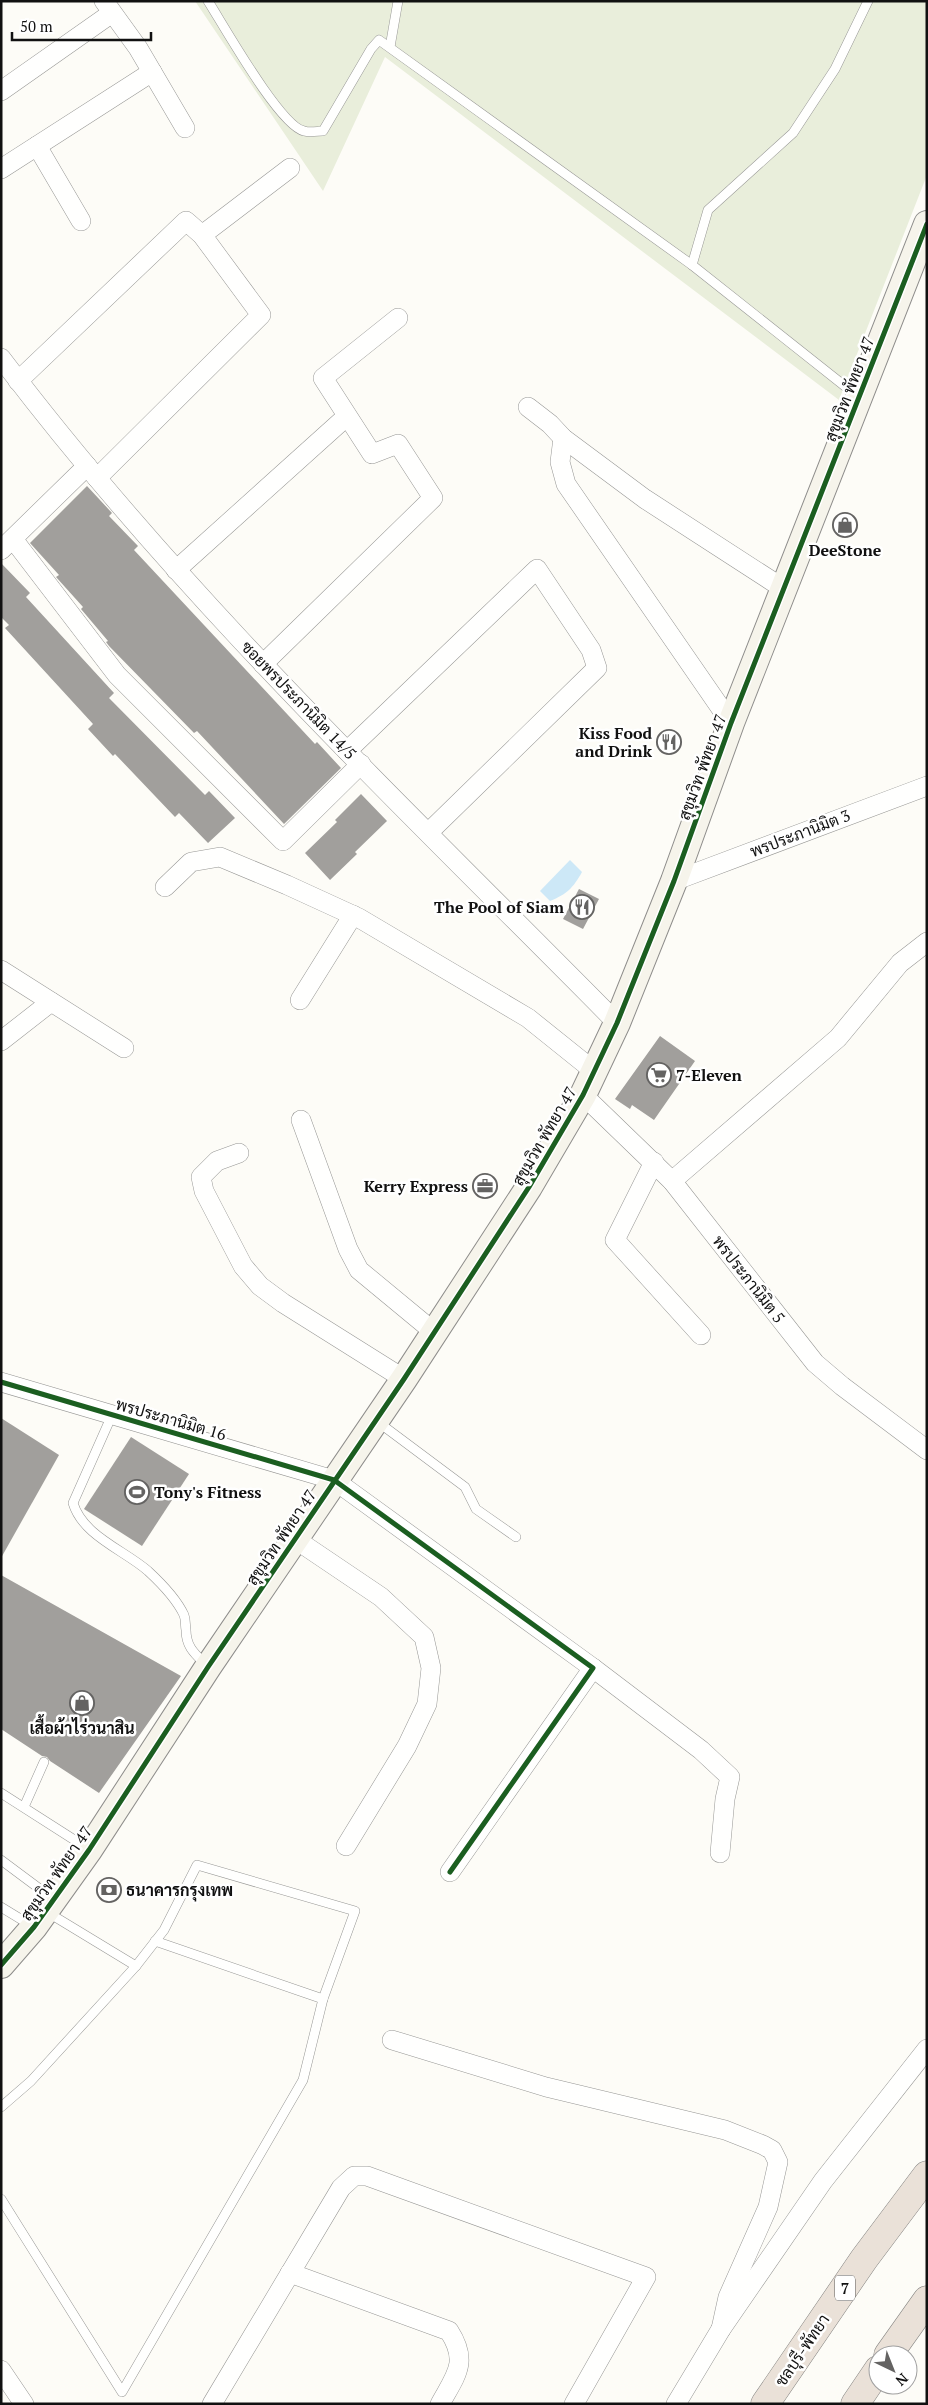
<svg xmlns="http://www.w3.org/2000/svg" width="928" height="2405" font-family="'PT Serif',Sarabun,serif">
<rect width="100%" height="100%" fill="#fdfcf7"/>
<path fill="#e9eedb" d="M195,1H927V175L839,400L385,57L323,191Z"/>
<path fill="#cde8f7" d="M570,860L582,872C573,888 567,894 550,901L540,891Z"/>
<g fill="#a19f9c">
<path d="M87,486L112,513L109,516L138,546L134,550L315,744L317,742L341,768L284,824L197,731L194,733L109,646L106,642L108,641L81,609L83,607L56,577L59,575L30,543Z"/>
<path d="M1,563L30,593L26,597L114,693L109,698L205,795L209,791L235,818L208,843L179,813L175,817L115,754L113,756L88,729L93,724L5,628L9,625L1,617Z"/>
<path d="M361,794L387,821L355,852L357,854L330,880L305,853L337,822L335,820Z"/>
<path d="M579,889L599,899L583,929L563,919Z"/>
<path d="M660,1036L695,1061L654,1120L632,1105L630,1109L615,1099Z"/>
<path d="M1,1418L59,1455L1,1558Z"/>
<path d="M131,1437L189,1474L142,1546L84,1509Z"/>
<path d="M1,1575L181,1676L99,1793L50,1761L47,1757L42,1756L1,1729Z"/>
</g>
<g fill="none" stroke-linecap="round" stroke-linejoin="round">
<defs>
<g id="lane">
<path d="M208,1C224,26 280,126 304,131C310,133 318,131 323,131L371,49L379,40L692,265L856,395"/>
<path d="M390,47L398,1"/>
<path d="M692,265L708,210L793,133L835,69L868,1"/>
<path d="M112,1415L73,1503C83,1536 124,1550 148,1571C161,1583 177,1600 184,1615C186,1620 185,1625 186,1630C186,1647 195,1654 206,1665"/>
<path d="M378,1422L465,1487L476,1509L516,1537"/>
<path d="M1,1793L87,1848"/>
<path d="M24,1807L44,1762"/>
<path d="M1,1860L52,1898"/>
<path d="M1,1907L32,1926"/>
<path d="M47,1912L136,1966"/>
<path d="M155,1941L323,1999"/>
<path d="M1,2107L31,2081L136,1966L164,1930L197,1865L355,1911L323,1999L303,2080L122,2392L1,2199"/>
</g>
<g id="street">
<path d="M104,1L138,48L185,128"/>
<path d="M1,91L112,13"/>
<path d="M37,146L81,221"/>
<path d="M1,169L152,72"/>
<path d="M202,235L290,168"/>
<path d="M1,358C184,600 405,808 617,1023"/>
<path d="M18,381L186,221L202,235L261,315L97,478"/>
<path d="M528,407L550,424L563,438L645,499L784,589"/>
<path d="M563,438L560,462L566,484L731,723"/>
<path d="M13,539L117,675L283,841L361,764"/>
<path d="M1,550L87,466"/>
<path d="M176,570L346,417"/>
<path d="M263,664L433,498L398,444L372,454L323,378L398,318"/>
<path d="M347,751L537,569L591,650L597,668L429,832"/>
<path d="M674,881L927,786"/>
<path d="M165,887L191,862L220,857L287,885L359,918L528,1018L594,1071"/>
<path d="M1,970L124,1048"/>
<path d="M300,1000L353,915"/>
<path d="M1,1041L51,1002"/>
<path d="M583,1095L672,1181L815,1363L842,1386L927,1450"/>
<path d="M301,1120L348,1249L359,1270L434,1332"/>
<path d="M239,1153L217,1161L201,1177L204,1191L243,1266L260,1286L283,1303L404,1379"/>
<path d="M654,1162L615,1240L701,1335"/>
<path d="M672,1181L838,1038L900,963L927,942"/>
<path d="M1,1382L334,1480L593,1668L450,1872"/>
<path d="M295,1539L381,1597L424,1637L431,1668L427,1704L407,1746L346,1846"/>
<path d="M593,1668L701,1750L730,1777L725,1799L720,1853"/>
<path d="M392,2040L546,2087L725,2130L763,2145L772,2150L778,2162L768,2207L728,2297L721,2329"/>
<path d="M290,2273L449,2331C469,2362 456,2375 440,2404"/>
<path d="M1,2370L24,2404"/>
<path d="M212,2404L341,2188L354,2176H367L646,2277L574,2404"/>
<path d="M676,2404L721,2329L823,2181L927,2049"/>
</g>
<path id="secondary" d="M1,1965L34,1927L89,1850L208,1667L404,1379L529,1187L583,1095L617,1023L674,881L731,723L927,224"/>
<g id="highway">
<path d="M888,2355L927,2300"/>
<path d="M765,2404L864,2259L927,2175"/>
<path d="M855,2404L878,2370"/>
</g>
</defs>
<use href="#lane" stroke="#979795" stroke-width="10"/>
<use href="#street" stroke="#979795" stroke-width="20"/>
<use href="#secondary" stroke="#8e8d8b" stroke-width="28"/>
<use href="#highway" stroke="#858482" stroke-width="29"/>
<use href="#lane" stroke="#fffffe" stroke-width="9"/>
<use href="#street" stroke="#fffffe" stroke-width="19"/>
<use href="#secondary" stroke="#f6f4eb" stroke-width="26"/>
<use href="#highway" stroke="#eae1d8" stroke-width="28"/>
<defs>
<g id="cycleway">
<path d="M1,1382L334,1480L593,1668L450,1872"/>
<path d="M1,1965L34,1927L89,1850L208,1667L404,1379L529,1187L583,1095L617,1023L674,881L731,723L927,224"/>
</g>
</defs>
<use href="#cycleway" stroke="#fff" stroke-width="8"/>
<use href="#cycleway" stroke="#1b5e20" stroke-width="5"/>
</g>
<defs>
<symbol id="shop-ring" viewBox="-11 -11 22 22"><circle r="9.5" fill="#fff" stroke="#646362" stroke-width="1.5"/><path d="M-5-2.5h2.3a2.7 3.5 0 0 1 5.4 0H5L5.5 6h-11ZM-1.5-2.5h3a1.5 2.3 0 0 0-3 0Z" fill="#646362"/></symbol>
<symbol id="restaurant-ring" viewBox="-11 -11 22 22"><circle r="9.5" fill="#fff" stroke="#646362" stroke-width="1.5"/><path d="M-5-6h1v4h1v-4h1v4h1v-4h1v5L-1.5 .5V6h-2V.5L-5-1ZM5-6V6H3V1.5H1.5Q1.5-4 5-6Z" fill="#646362"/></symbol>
<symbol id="supermarket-ring" viewBox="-11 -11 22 22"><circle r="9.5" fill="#fff" stroke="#646362" stroke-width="1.5"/><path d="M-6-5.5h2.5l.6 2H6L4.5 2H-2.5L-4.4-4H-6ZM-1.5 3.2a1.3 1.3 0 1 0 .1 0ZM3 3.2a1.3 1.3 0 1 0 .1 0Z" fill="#646362"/></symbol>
<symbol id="office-ring" viewBox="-11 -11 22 22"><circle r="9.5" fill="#fff" stroke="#646362" stroke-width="1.5"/><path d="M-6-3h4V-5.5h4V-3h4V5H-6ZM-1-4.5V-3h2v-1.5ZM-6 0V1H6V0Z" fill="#646362"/></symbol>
<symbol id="stadium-ring" viewBox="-11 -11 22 22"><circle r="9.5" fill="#fff" stroke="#646362" stroke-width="1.5"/><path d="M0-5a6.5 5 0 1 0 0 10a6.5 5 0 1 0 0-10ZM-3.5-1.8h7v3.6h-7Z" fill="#646362"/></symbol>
<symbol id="bank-ring" viewBox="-11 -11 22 22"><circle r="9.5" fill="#fff" stroke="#646362" stroke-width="1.5"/><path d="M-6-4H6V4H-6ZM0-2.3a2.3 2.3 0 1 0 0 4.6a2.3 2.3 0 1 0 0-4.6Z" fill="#646362"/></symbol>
</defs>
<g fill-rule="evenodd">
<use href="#shop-ring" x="831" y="511" width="28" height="28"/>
<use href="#restaurant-ring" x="655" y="728" width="28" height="28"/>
<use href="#restaurant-ring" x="568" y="893" width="28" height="28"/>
<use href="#supermarket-ring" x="645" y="1061" width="28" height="28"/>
<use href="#office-ring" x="471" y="1172" width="28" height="28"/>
<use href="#stadium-ring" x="123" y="1478" width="28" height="28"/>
<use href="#shop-ring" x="68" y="1689" width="28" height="28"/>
<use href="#bank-ring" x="95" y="1876" width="28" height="28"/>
</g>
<g text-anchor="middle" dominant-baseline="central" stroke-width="5" stroke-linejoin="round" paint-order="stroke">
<rect fill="#fff" stroke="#585858" stroke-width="1" x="835" y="2275.5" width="20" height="25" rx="4"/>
<g font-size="15" font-weight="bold" fill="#111">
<text x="845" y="2288">7</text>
</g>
<g font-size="16" fill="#111" stroke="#fff">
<text transform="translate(849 389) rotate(-69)">สุขุมวิท พัทยา 47</text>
<text transform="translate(299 700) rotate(46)">ซอยพรประภานิมิต 14/5</text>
<text transform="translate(702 767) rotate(-70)">สุขุมวิท พัทยา 47</text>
<text transform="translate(800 833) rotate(-21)">พรประภานิมิต 3</text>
<text transform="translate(544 1136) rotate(-60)">สุขุมวิท พัทยา 47</text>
<text transform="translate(749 1279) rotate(52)">พรประภานิมิต 5</text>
<text transform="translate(171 1419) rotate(16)">พรประภานิมิต 16</text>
<text transform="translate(281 1537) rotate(-56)">สุขุมวิท พัทยา 47</text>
<text transform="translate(56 1873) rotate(-55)">สุขุมวิท พัทยา 47</text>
<text transform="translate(802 2350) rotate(-56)">ชลบุรี-พัทยา</text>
</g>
<g font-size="16" font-weight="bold" fill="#111" stroke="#fff" text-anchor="end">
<text x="845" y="550" text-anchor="middle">DeeStone</text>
<text x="652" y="733">Kiss Food<tspan x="652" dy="18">and Drink</tspan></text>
<text x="564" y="907">The Pool of Siam</text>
<text x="676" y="1075" text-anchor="start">7-Eleven</text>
<text x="468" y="1186">Kerry Express</text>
<text x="154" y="1492" text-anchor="start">Tony's Fitness</text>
<text x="82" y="1728" text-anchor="middle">เสื้อผ้าไร่วนาสิน</text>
<text x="126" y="1890" text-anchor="start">ธนาคารกรุงเทพ</text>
</g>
</g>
<rect width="928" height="2405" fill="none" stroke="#111111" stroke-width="5"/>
<g transform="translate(893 2370) rotate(137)"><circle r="24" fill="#ffffff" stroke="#a0a0a0"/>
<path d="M0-4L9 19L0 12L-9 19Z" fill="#646362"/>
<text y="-8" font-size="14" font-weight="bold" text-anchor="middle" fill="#111111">N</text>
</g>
<path d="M12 32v8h139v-8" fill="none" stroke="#111111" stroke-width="2.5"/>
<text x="20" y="32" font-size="15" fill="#111111" stroke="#ffffff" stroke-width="4" paint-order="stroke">50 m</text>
</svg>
